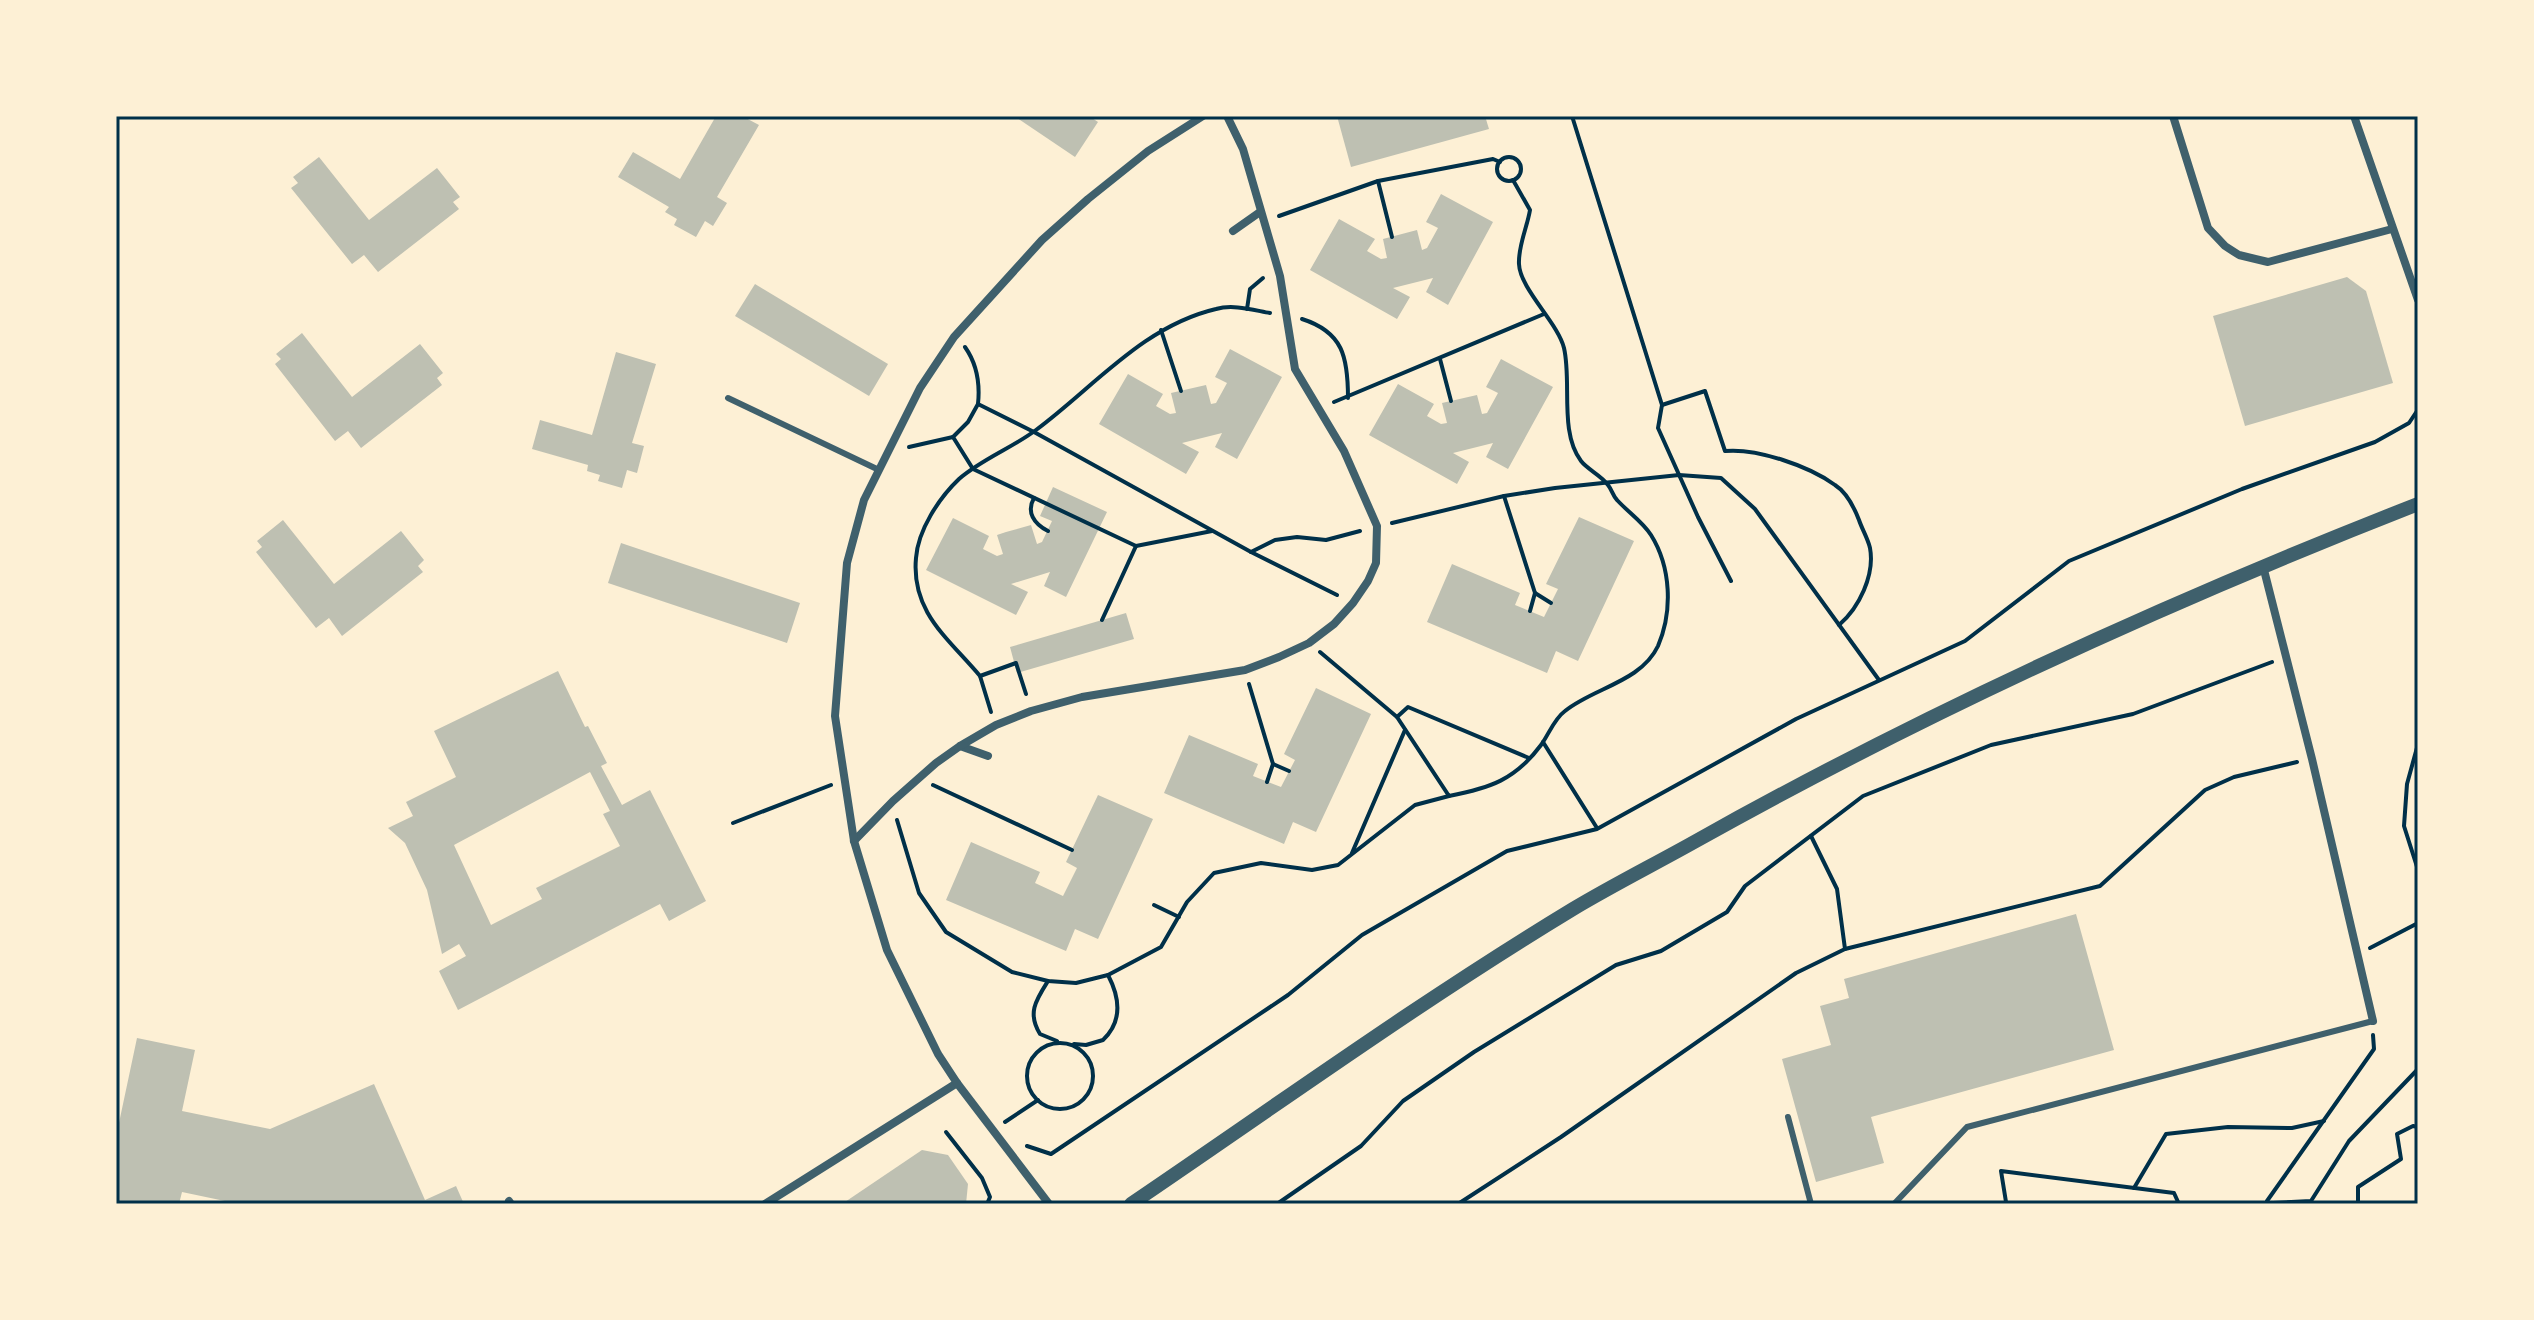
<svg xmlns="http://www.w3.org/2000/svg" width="2534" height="1320" font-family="'Asap Condensed',sans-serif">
<rect width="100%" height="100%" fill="#fdf0d5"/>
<g fill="#bec0b2" fill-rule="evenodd">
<path d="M716,116H742L759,125L717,197L727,203L713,226L705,221L696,237L674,225L677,219L665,212L669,207L618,177L633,152L680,179Z"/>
<path d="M1014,116H1089L1098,122L1075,157Z"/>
<path d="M1337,116H1485L1489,129L1351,167Z"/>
<path d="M319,157L369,220L437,168L460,197L453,202L459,209L378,272L364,255L352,264L291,188L298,183L293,177Z"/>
<path d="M1441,194L1493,222L1448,305L1426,292L1433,278L1393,288L1410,297L1397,319L1310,270L1339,219L1375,239L1367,251L1381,259L1387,258L1383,239L1417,230L1422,250L1427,248L1438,228L1426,222Z"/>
<path d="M2347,277L2366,291L2393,383L2245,426L2213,316Z"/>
<path d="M755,284L888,364L869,396L735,316Z"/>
<path d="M302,333L352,397L420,344L443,373L437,378L442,385L361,448L348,431L335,441L275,364L281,359L276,354Z"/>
<path d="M1230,349L1282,377L1237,459L1215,447L1222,433L1182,443L1199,452L1186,474L1099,424L1128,374L1163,394L1156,406L1170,414L1176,413L1171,393L1206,385L1211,404L1216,403L1227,383L1215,377Z"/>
<path d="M616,352L656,364L632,443L644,446L637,473L627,470L622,488L598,481L600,475L587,471L588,465L532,449L540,420L592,435Z"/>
<path d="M1501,359L1553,387L1508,469L1486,457L1493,443L1453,453L1469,462L1457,484L1369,435L1398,384L1434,404L1427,416L1441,424L1447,423L1442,403L1477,395L1482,414L1487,413L1498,393L1486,387Z"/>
<path d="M1053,487L1107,512L1066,597L1044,586L1050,572L1011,584L1028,592L1016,615L926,570L953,518L989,536L983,549L997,556L1003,554L997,535L1006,532L1031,525L1037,544L1042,542L1052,521L1040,516Z"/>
<path d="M1579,517L1634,541L1578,661L1556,651L1547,673L1427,622L1452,564L1520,593L1515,605L1544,617L1558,589L1546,584Z"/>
<path d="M283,520L334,584L401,531L424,560L418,566L423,572L342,636L329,618L316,628L256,552L262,547L257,541Z"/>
<path d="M621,543L800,603L787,643L608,583Z"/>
<path d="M1126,613L1134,639L1017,673L1010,647Z"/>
<path d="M558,671L585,727L588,726L607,763L601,766L622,805L650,790L706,901L669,921L660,904L458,1010L439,971L466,956L459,944L442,954L427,890L405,843L388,828L413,816L406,802L456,777L434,731ZM590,772L610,811L603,814L620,846L536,888L542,899L491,925L454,845Z"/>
<path d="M1316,688L1371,714L1316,832L1293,822L1284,844L1164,793L1189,735L1258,764L1253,776L1281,787L1295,760L1284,754Z"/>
<path d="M1098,795L1153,819L1098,939L1075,929L1066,951L946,900L971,842L1040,872L1035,883L1063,896L1077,868L1066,862Z"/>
<path d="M2076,914L2114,1050L1871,1117L1884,1163L1816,1182L1782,1059L1831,1045L1820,1006L1849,998L1844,979Z"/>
<path d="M137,1038L195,1050L182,1111L270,1129L374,1084L425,1200L456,1186L464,1204H239L182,1192L179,1204H116V1137Z"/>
<path d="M922,1150L948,1155L968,1184L966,1204H842Z"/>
</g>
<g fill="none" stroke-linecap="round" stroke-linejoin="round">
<g stroke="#003049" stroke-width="4">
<path d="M1572,116L1662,405L1658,428L1698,517L1731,581"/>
<circle cx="1509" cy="169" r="12"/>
<path d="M1378,181L1392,237"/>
<path d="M1279,216L1378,181L1493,159L1500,162"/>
<path d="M1247,309L1250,289L1263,278"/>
<path d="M1302,319C1343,332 1348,357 1348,398"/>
<path d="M1161,330L1181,391"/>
<path d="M965,347C977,364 980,385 978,404L1034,432L1251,552L1337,595"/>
<path d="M1440,359L1451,401"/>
<path d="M1334,402L1544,314"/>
<path d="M978,404L968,422L953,437L973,469L1136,546L1102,620"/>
<path d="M1662,405L1705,391L1725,451C1757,448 1809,466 1835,485C1846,492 1854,507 1859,520C1862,529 1868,539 1870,548C1875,575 1859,608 1839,625"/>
<path d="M909,447L953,437"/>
<path d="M1504,496L1535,593L1530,611"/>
<path d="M1034,498C1026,512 1034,524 1048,531"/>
<path d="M1392,523L1504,496L1555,488L1679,475L1721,478L1755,509L1879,680"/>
<path d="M1136,546L1212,531"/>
<path d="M1251,552L1275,540L1297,537L1326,540L1360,531"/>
<path d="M1535,593L1551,603"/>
<path d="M1320,652L1397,717L1449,796C1490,788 1515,780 1541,745C1549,734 1554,719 1565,711C1593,688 1641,682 1658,646C1673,611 1671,567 1651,535C1643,522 1628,512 1617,500C1613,496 1612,490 1608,485C1601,475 1588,470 1581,461C1559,432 1572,382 1564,348C1558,323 1520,289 1519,264C1518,246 1527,228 1530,210L1513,180"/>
<path d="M980,676L991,712"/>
<path d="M1249,684L1273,764L1267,782"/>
<path d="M1026,694L1016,663L980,676C948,638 911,612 916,558C918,530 939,498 959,479C982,459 1012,448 1036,430C1093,388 1143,326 1216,309C1233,304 1253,310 1270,313"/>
<path d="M1397,717L1408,707L1529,758"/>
<path d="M1543,742L1597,828"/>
<path d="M2418,744L2407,784L2404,826L2418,870"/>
<path d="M1273,764L1289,771"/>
<path d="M933,785L1072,850"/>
<path d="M897,820L919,893L946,932L1012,972L1048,981L1076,983L1108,975L1161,947L1187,902L1214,873L1261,863L1312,870L1338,865L1415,805L1449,796"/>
<path d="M733,823L831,785"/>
<path d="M1811,836L1837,889L1845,949"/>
<path d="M1352,853L1405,730"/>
<path d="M1154,905L1179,917"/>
<path d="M2370,948L2418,923"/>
<path d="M1048,981C1036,1000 1027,1013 1040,1034L1057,1041"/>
<circle cx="1060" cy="1076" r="33"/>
<path d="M1074,1044L1086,1045L1103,1040C1123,1021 1120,998 1108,975"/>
<path d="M1005,1122L1038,1100"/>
<path d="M946,1132L982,1178L990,1197L987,1204"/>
<path d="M1027,1146L1051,1154L1288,995L1362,935L1507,851L1597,829L1796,719L1965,641L2069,561L2242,489L2375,442L2409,423L2417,411"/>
<path d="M2134,1188L2166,1134L2228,1127L2292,1128L2324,1121"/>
<path d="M2267,1201L2374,1049L2373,1035"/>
<path d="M2006,1202L2001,1171L2174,1193L2179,1204"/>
<path d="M1277,1204L1361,1146L1403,1101L1474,1052L1616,965L1661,951L1727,912L1745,886L1863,796L1991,745L2133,714L2272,662"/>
<path d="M1458,1204L1561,1137L1796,973L1845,949L2100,886L2205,790L2234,777L2297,762"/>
<path d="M2003,1204H2082"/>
<path d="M2253,1204L2311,1201L2349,1141L2418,1069"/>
<path d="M2358,1204V1187L2401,1159L2397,1134L2413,1126L2418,1127"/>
</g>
<g stroke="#3f606c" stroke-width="6">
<path d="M728,398L879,470"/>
<path d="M1788,1117L1811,1204"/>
<path d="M1894,1204L1967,1127L2373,1021"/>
</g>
<g stroke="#3f606c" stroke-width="8">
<path d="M2173,116L2208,228L2225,246L2239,255L2268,262L2392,229"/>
<path d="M2354,116L2418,300"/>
<path d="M1233,231L1260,212"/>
<path d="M2263,566L2312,759L2373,1021"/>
<path d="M960,746L988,756"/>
<path d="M854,841L893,801L936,763L960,746L996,725L1031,711L1082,697L1245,670L1279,657L1309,643L1334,624L1353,603L1368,581L1376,563L1377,526L1344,451L1295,369L1280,276L1243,149L1227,116"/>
<path d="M509,1201L511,1204"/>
<path d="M765,1204L957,1083"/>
<path d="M1049,1204L957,1083L938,1054L887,950L854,841L835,716L847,563L864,500L920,388L954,337L1042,240L1088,199L1148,151L1203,116"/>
</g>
<path stroke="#3f606c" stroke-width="14" d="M1131,1204C1277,1105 1421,1001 1573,909C1613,885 1655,864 1696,841C1928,711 2170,601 2418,504"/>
</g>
<rect width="2534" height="1320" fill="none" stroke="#fdf0d5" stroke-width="236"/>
<rect x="118" y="118" width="2298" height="1084" fill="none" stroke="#003049" stroke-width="3"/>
</svg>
